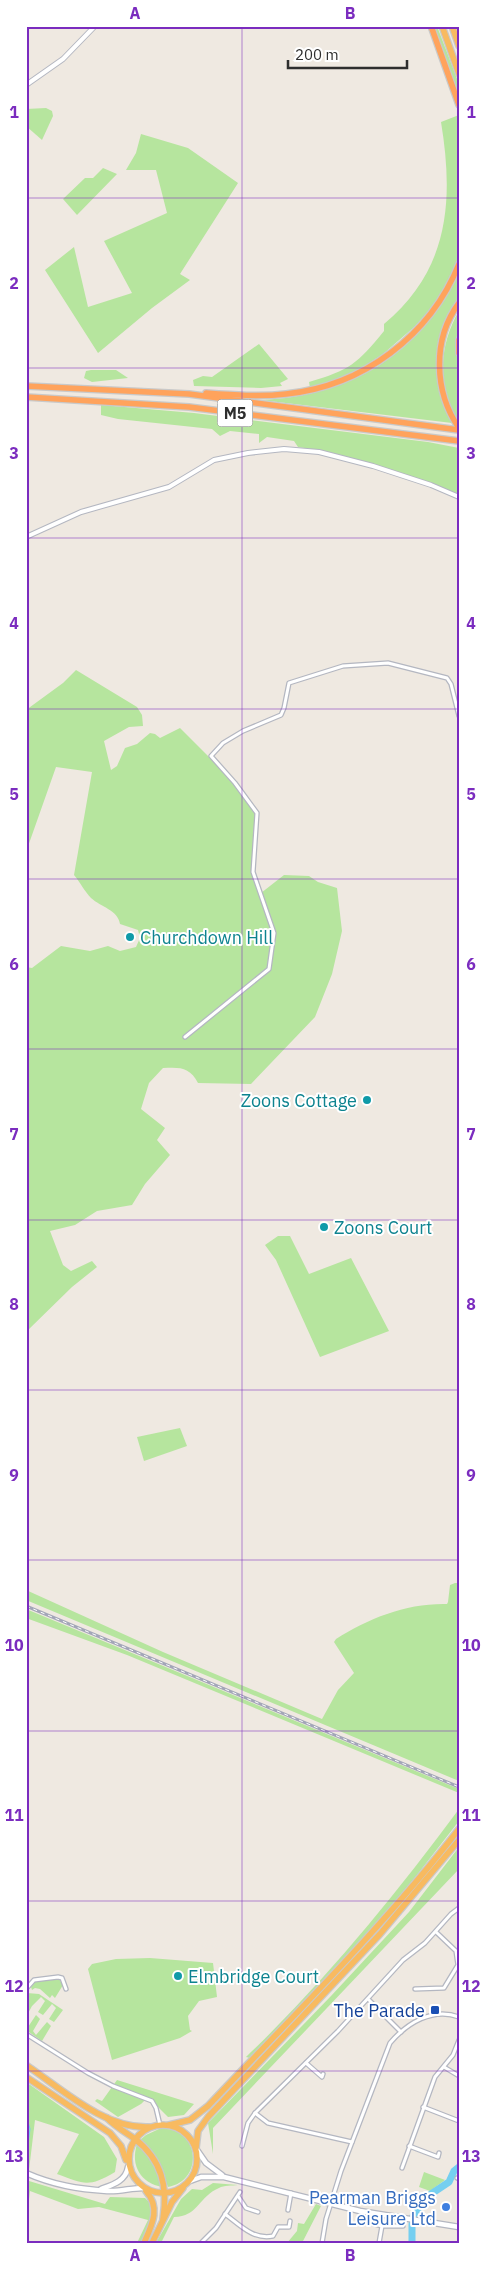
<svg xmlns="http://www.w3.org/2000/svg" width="485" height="2269" font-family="'IBM Plex Sans',sans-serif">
<rect width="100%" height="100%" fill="#efe9e1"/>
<g fill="#b6e59e">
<path d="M434,26H437L459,84V95Z"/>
<path d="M46,108L52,111L53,116L42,140L26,126V109Z"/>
<path d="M459,115V257L443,290L429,311L413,328L383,354L352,374L310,388L309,382C350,370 357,364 384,331V324C449,270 454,201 441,122Z"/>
<path d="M141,134L188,148L238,183L180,274L190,280L152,308L98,353L45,270L74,247L88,307L132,293L104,241L167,213L156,170H126L136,153Z"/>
<path d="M103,168L117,174L77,215L63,199L85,178H93Z"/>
<path d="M459,274V299L446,320L436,361L439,390L452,423L261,400C351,396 418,355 459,274Z"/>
<path d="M459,311L456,347L459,364V422C436,389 439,344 459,311Z"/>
<path d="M259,344L288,379L280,383L282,386L261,388L194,386L193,380L203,376L212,377Z"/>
<path d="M91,370H116L128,378L92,382L84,378L86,371Z"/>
<path d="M101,405L194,413L428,442L459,448V495C423,479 386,468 348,458C331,454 316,449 298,447L294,441L267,437L259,443V434L230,431L220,436L212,429L118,419L101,415Z"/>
<path d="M76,670L137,707L142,715L143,726L129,727L104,741L111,770L117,766L125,748L137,744L150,733L155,734L160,738L180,728L235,783L257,813L253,872L261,893L284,875L309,876L318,882L337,888L342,931L332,974L315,1017L251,1084L198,1083C190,1067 180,1067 163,1068L149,1083L141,1109L165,1128L157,1140L170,1155L145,1184L132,1205L97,1211L75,1225L50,1231L63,1265L71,1271L92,1261L97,1267L72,1287L26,1332V967L32,968L61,946L90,951L108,946L120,951L136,947L140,938L138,930L120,924C118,910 101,907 91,898C85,892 80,882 74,875L92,772L56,767L26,852V710L63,683Z"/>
<path d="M278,1236H290L309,1274L351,1258L389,1331L320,1357L276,1260L265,1245Z"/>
<path d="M180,1428L187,1446L144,1461L137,1437Z"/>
<path d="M455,1583H459V1781L26,1600V1590L163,1652L322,1719L338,1690L354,1673L334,1642L336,1639C369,1618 407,1603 447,1604L448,1602L450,1585Z"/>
<path d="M26,1609L459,1789V1793L127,1655L26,1618Z"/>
<path d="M459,1809V1821L413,1880L354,1949L250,2058L246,2057C325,1981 394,1897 459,1809Z"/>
<path d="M459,1847V1869L213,2128V2154L208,2123L331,1996L409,1912Z"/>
<path d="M150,1958L213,1963L217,1997L199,2001L188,2016L190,2030L192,2031L180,2038L112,2060L88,1969L92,1964L116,1959Z"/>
<path d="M59,1979L63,1985L55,1998L52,1995L50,1998L40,1989L35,1988L32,1990L31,1987L35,1982Z"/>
<path d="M27,1993L39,1994L63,2010L54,2022L49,2019L56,2008L52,2004L43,2015L38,2012L45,2001L41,1997L32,2006L26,2017Z"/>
<path d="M36,2015L40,2019L33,2031L36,2035L47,2022L51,2026L42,2041L26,2030Z"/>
<path d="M117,2080L194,2104L184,2115L168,2117L152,2101L146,2099L141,2104L118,2117L95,2101L97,2099L102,2101Z"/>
<path d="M26,2082L104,2137L117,2159L115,2172C88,2188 84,2184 57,2174L79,2134L35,2120L29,2170L26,2168Z"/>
<path d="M159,2129C200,2125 205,2181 168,2187L157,2158L140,2140L146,2135Z"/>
<path d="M137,2144L153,2162L162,2187C141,2183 130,2166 137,2144Z"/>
<path d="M424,2172L445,2180L430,2191L419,2187Z"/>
<path d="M26,2181L29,2186V2181L105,2204L110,2197L145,2198L152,2205V2221L141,2243H137L148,2220L99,2207L78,2209L30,2191L26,2226Z"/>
<path d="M213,2183L238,2185C232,2186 224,2185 219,2188C199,2196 198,2217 174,2217L161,2243H156L181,2199L192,2189L202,2190Z"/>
<path d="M316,2204L321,2206L302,2243H287L297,2231L298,2223L304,2224Z"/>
</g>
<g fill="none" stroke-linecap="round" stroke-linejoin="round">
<path stroke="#75cff0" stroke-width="1" d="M26,2115L30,2129L26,2160"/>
<g stroke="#75cff0" stroke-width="7">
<path d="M413,2216L428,2196L449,2182L454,2171L459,2167"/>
<path d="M412,2224V2243"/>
</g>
<defs>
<g id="minor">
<path d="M185,1037L269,969L274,933L253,872L257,813L235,783L211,756L223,743L243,731L281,715L284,708L289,683L343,666L388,663L447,678L451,684L459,716"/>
<path d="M26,1989L34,1980L58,1977L62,1978L66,1989"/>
<path d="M415,1989L444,1988L458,1965L456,1951L436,1932"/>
<path d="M369,2000L401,2032"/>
<path d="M26,2034L88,2073L113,2086L152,2101L156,2108L160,2125"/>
<path d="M306,2063L322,2077L323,2074"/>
<path d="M444,2067L459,2076"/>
<path d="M423,2107L459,2121"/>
<path d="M255,2113L268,2123L352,2142"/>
<path d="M242,2146L248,2123L255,2113L338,2031L403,1960L425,1943L451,1914L459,1908"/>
<path d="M409,2146L438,2157L439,2153"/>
<path d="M402,2168L435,2077L453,2055L459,2040"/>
<path d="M457,2178L459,2179"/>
<path d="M238,2196L246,2208L258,2212"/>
<path d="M288,2210L291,2193"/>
<path d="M225,2214C240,2225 253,2240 273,2236L278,2227H289L290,2221"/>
<path d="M360,2220L382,2226H403"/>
<path d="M201,2243L216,2228L240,2192"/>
<path d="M322,2243L326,2219L341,2171L390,2043C407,2023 433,2007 459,2017"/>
<path d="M379,2243L382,2226"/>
</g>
<g id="tertiary">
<path d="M26,85L63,59L95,26"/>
<path d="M26,537L81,512L169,487L214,460L248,453L284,449L319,452L373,466L431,485L459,497"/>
</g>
<g id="secondary">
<path d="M197,2150L206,2163L222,2175"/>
<path d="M26,2173C53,2185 78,2189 107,2191C119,2192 131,2188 143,2188"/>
<path d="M190,2181L201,2177H224L360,2211L459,2227"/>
<path d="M101,2189C112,2185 126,2181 128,2167"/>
</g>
<g id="trunk">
<path d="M442,26L459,74"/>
<path d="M452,26L459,46"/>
<path d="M26,2065C62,2089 104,2129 149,2127"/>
<path d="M26,2077L110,2133L121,2146L126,2160"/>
<path d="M107,2118C116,2127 125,2132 135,2139C162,2160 168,2187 163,2219"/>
<circle cx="163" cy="2159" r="34"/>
<path d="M169,2125L190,2120L208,2106C294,2015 382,1928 459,1829"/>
<path d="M196,2148L198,2131L208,2117L380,1934L459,1840"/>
<path d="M144,2243C152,2225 161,2208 146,2191"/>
<path d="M152,2243L172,2202L183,2188"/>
</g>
<g id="motorway">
<path d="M431,26L459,105"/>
<path d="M459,303C432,339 434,392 459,428"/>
<path d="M459,340V353"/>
<path d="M26,386L189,394L459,430"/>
<path d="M206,393C233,395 260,397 286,394C363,386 430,336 459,264"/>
<path d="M26,397L189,407L459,441"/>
</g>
</defs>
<use href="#minor" stroke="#b4b7c1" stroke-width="5.5"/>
<use href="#tertiary" stroke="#b4b7c1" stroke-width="6"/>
<use href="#secondary" stroke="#b4b7c1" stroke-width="7"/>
<use href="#trunk" stroke="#c9c9c9" stroke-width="8"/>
<use href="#motorway" stroke="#c9c9c9" stroke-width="8"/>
<use href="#minor" stroke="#fff" stroke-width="3"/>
<use href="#tertiary" stroke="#fff" stroke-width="4"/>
<use href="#secondary" stroke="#fff" stroke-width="4.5"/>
<use href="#trunk" stroke="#f8ba60" stroke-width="5.5"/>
<use href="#motorway" stroke="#ffa35c" stroke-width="5.5"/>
<defs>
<path id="rail" d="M26,1606L459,1787"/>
</defs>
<use href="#rail" stroke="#a3a6b8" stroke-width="3"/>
<use href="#rail" stroke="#fff" stroke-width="1" stroke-dasharray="4" stroke-linecap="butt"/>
</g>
<path fill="none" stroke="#7b2cbf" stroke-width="1" stroke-opacity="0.55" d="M242,26V2243M26,198H459M26,368H459M26,538H459M26,709H459M26,879H459M26,1049H459M26,1220H459M26,1390H459M26,1560H459M26,1731H459M26,1901H459M26,2071H459"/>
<g fill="#0f9aa8" stroke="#fff" stroke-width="2">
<circle cx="130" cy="937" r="5"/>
<circle cx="367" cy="1100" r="5"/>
<circle cx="324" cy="1227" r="5"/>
<circle cx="178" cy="1976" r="5"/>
</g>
<rect fill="#1a4fb4" stroke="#fff" stroke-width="2" x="430" y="2005" width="10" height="10" rx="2.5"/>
<circle fill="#3f7fe0" stroke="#fff" stroke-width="2" cx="446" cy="2207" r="5"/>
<g text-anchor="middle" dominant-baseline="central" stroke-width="4" stroke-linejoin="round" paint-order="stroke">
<rect fill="#fff" stroke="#6d6d6d" stroke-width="1" x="217.5" y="399.5" width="35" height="27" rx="4"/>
<g font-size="16" font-weight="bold" fill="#2e2e2e">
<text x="235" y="413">M5</text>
</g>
<g font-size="18" fill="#0d838f" stroke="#fff" text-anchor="start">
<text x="140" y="937">Churchdown Hill</text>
<text x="357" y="1100" text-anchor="end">Zoons Cottage</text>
<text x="334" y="1227">Zoons Court</text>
<text x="188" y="1976">Elmbridge Court</text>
</g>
<g font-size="18" fill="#164399" stroke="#fff" text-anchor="end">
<text x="425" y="2010">The Parade</text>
</g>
<g font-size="18" fill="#366cbe" stroke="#fff" text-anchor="end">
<text x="436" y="2197">Pearman Briggs<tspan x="436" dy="21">Leisure Ltd</tspan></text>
</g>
</g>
<rect width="485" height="2269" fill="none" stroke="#ffffff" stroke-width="55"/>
<path d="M288 60v8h119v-8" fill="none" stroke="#2e2e2e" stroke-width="2.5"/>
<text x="295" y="60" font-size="15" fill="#2e2e2e" stroke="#ffffff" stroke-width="4" paint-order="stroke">200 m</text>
<rect x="28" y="28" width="430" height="2214" fill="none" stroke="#7b2cbf" stroke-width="2"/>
<g font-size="16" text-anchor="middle" font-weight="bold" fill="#7b2cbf">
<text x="135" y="19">A</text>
<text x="350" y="19">B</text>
<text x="14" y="118">1</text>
<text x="471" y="118">1</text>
<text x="14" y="289">2</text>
<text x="471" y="289">2</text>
<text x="14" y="459">3</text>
<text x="471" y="459">3</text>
<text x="14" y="629">4</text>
<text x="471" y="629">4</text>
<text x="14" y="800">5</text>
<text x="471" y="800">5</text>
<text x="14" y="970">6</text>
<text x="471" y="970">6</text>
<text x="14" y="1140">7</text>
<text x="471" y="1140">7</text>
<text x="14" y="1310">8</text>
<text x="471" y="1310">8</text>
<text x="14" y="1481">9</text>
<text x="471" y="1481">9</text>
<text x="14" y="1651">10</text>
<text x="471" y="1651">10</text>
<text x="14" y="1821">11</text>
<text x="471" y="1821">11</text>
<text x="14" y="1992">12</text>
<text x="471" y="1992">12</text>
<text x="14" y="2162">13</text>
<text x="471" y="2162">13</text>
<text x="135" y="2261">A</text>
<text x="350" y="2261">B</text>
</g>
</svg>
